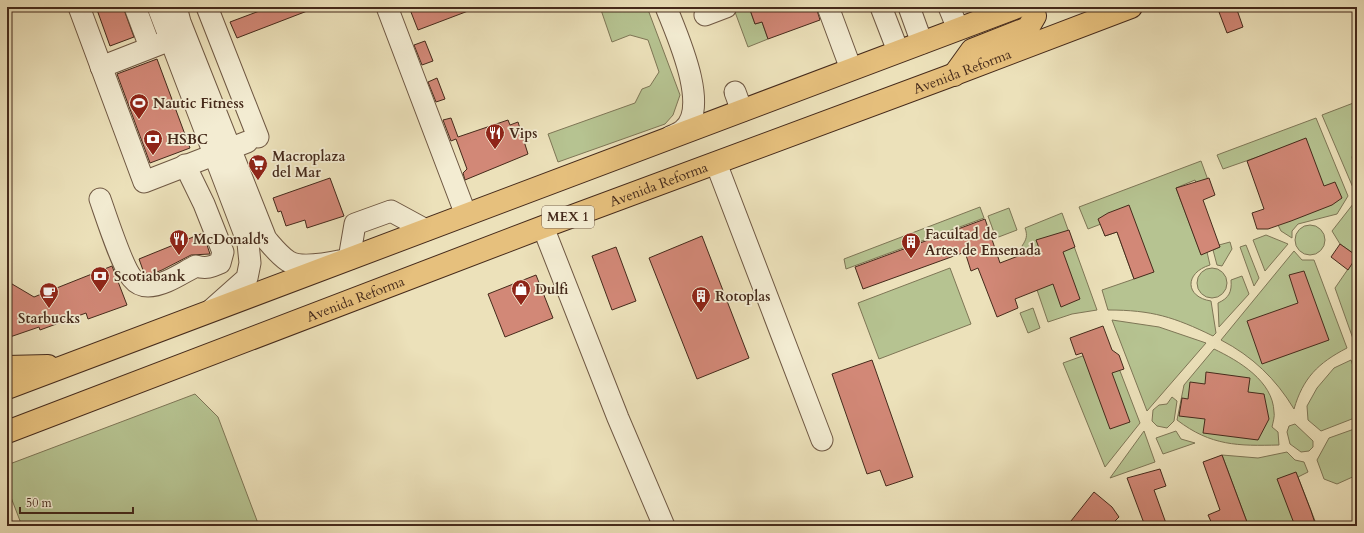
<svg xmlns="http://www.w3.org/2000/svg" width="1364" height="533" font-family="Cardo,serif">
<rect width="100%" height="100%" fill="#ece1ba"/>
<filter id="stains"><feTurbulence type="fractalNoise" baseFrequency=".005" numOctaves="4"/><feColorMatrix values="0 0 0 0 .2 0 0 0 0 .09 0 0 0 0 .02 0 0 0 .5 -.17"/></filter>
<radialGradient id="worn" r=".72"><stop offset=".6" stop-color="#630" stop-opacity="0"/><stop offset="1" stop-color="#630" stop-opacity=".3"/></radialGradient>
<g fill="#b6c391" stroke="#7e7656">
<path d="M600,7H647L680,95L673,115L665,124L558,162L548,134L635,103L642,89L650,86L659,72L648,40L630,35L612,42Z"/>
<path d="M749,7L755,24L762,22L768,39L748,47L735,12Z"/>
<path d="M1356,102L1357,147L1352,157L1354,166L1357,169V187L1354,190L1322,115Z"/>
<path d="M1316,118L1348,196L1337,214L1298,224L1292,231V238L1281,231L1278,225L1266,154L1223,169L1217,155Z"/>
<path d="M1201,161L1208,180L1198,188L1195,180L1176,188L1201,254L1207,252L1210,265C1184,273 1185,297 1211,301L1216,333L1213,336C1174,317 1152,310 1108,310L1102,290L1134,279L1117,232L1105,236L1101,224L1088,229L1079,207Z"/>
<path d="M1357,199V350L1335,288L1357,256L1340,244L1332,231Z"/>
<path d="M980,207L984,218L846,269L844,259Z"/>
<path d="M1009,208L1017,230L996,238L988,216Z"/>
<path d="M1062,213L1097,310L1072,314L1048,322L1022,246C1026,240 1028,236 1025,228Z"/>
<circle cx="1310" cy="240" r="15"/>
<path d="M1266,235L1288,244L1265,271L1253,240Z"/>
<path d="M1230,242L1232,249L1222,266L1217,265L1213,250L1220,247L1219,245Z"/>
<path d="M1246,245L1259,278L1254,286L1240,247Z"/>
<path d="M1294,251L1302,260H1314L1347,348C1318,363 1303,378 1294,409C1276,379 1252,356 1221,340Z"/>
<path d="M950,268L971,324L879,359L858,303Z"/>
<circle cx="1212" cy="283" r="15"/>
<path d="M1242,276L1249,294L1219,327L1218,303C1229,298 1232,292 1231,280Z"/>
<path d="M1033,308L1040,328L1028,333L1020,313Z"/>
<path d="M1112,320L1159,327L1206,343L1147,411Z"/>
<path d="M1102,349L1108,362L1120,371L1140,423L1105,467L1063,363Z"/>
<path d="M1214,349C1239,361 1273,381 1274,412C1275,416 1273,422 1272,427L1278,432L1279,445C1238,446 1211,446 1177,420L1184,385Z"/>
<path d="M1351,360L1357,378V417L1321,431L1308,420L1307,406L1317,388L1334,368Z"/>
<path d="M195,394L218,417L259,526H22L7,487V465Z"/>
<path d="M1172,397L1177,401L1174,421L1167,428L1157,426L1152,421L1153,410L1159,405L1167,404Z"/>
<path d="M1295,424L1313,441V447L1309,451L1301,452L1290,444L1287,432L1289,426Z"/>
<path d="M1357,428V475L1337,484L1324,479L1317,460L1329,438Z"/>
<path d="M1144,431L1155,462L1110,478Z"/>
<path d="M1176,431L1181,439L1195,443L1163,454L1156,438Z"/>
<path d="M1287,452L1295,460L1304,462L1308,472L1298,477L1317,526H1237L1247,522L1222,455L1258,458Z"/>
</g>
<g fill="#d28877" stroke="#452a1b">
<path d="M96,7H123L134,37L110,46Z"/>
<path d="M270,7L315,8L237,38L230,22Z"/>
<path d="M409,7H476V8L418,30Z"/>
<path d="M749,7H816L820,20L768,39L762,22L755,24Z"/>
<path d="M1232,7H1236L1243,27L1227,33L1219,12Z"/>
<path d="M425,41L433,61L422,65L414,45Z"/>
<path d="M157,59L190,148L150,163L117,74Z"/>
<path d="M437,78L445,99L436,102L428,82Z"/>
<path d="M451,118L458,137L508,120L510,125L518,122L528,154L465,180L463,173L467,169L456,139L451,141L443,120Z"/>
<path d="M1306,138L1324,186L1335,182L1342,198L1332,205L1291,221L1268,229H1257L1252,213L1264,209L1247,161Z"/>
<path d="M330,178L344,216L307,228L305,220L286,226L281,211L278,212L273,198Z"/>
<path d="M1209,178L1215,195L1203,200L1220,247L1201,255L1176,188Z"/>
<path d="M1129,205L1154,272L1134,279L1117,232L1105,236L1098,219L1108,213Z"/>
<path d="M985,219L1000,263L1039,248L1036,240L1069,230L1075,247L1063,252L1080,299L1061,307L1053,284L1015,299L1018,308L997,317L978,268L971,271L965,252L863,289L855,267Z"/>
<path d="M203,233L210,254L191,255L162,270L152,274L144,273L139,259Z"/>
<path d="M702,236L749,358L697,379L649,258Z"/>
<path d="M1340,244L1357,256L1348,270L1331,257Z"/>
<path d="M616,247L636,301L612,310L592,256Z"/>
<path d="M112,266L127,305L88,319L86,313L40,330L39,327L7,338V281L34,297Z"/>
<path d="M1304,271L1329,340L1262,364L1247,321L1298,303L1289,275Z"/>
<path d="M536,275L553,318L505,337L488,294Z"/>
<path d="M1103,326L1112,350L1119,355L1124,369L1112,373L1130,422L1110,429L1082,353L1076,355L1070,338Z"/>
<path d="M872,360L913,477L886,486L880,470L867,474L832,374Z"/>
<path d="M1206,372L1250,378L1248,392L1264,394L1269,419L1258,440L1203,433L1205,419L1179,416L1182,398L1188,399L1190,382L1205,384Z"/>
<path d="M1222,455L1247,522L1237,526H1213L1208,515L1220,510L1203,462Z"/>
<path d="M1160,469L1166,486L1154,490L1167,526H1145L1127,478Z"/>
<path d="M1296,472L1311,511L1316,526H1295L1277,479Z"/>
<path d="M1094,492L1112,507L1119,517L1110,526H1103L1098,522L1094,526H1067Z"/>
</g>
<g fill="none" stroke-linecap="round" stroke-linejoin="round">
<defs>
<g id="minor">
<path d="M79,7L144,182L247,142"/>
<path d="M135,7L150,47"/>
<path d="M158,7L248,243L250,263L247,278L211,310"/>
<path d="M176,7L180,22L266,239C273,247 279,255 288,261C302,270 334,262 349,259L355,224L391,211L426,230"/>
<path d="M207,7L258,137"/>
<path d="M387,7L466,215"/>
<path d="M666,7C676,33 711,108 683,130C680,133 674,135 670,137"/>
<path d="M828,7L851,69"/>
<path d="M881,7L898,51"/>
<path d="M909,7L922,43"/>
<path d="M949,7L958,29"/>
<path d="M705,15L726,7"/>
<path d="M101,67L183,35"/>
<path d="M735,92L742,111"/>
<path d="M716,163L822,440"/>
<path d="M100,199C106,216 122,266 132,278C136,283 142,286 148,286C164,286 182,273 196,266C206,269 211,267 220,263L223,252L204,204L185,165"/>
<path d="M543,227L618,418L664,526"/>
</g>
<g id="highway">
<path d="M954,75L972,50L1028,28L1035,16L1032,7"/>
<path d="M7,367L48,366"/>
<path d="M7,388L1017,7"/>
<path id="s1" d="M7,432L543,227L947,77L1131,7"/>
</g>
</defs>
<use href="#minor" stroke="#6f5843" stroke-width="23"/>
<use href="#highway" stroke="#452a1b" stroke-width="24"/>
<use href="#minor" stroke="#f3ecd2" stroke-width="21"/>
<use href="#highway" stroke="#e6c07d" stroke-width="22"/>
</g>
<defs>
<symbol id="stadium-pin" viewBox="-11 -11 22 30"><path d="M0 17L-7.5 6A9.5 9.5 0 1 1 7.5 6Z" fill="#8f2418" stroke="#f3ecd2"/><path d="M0-5a6.5 5 0 1 0 0 10a6.5 5 0 1 0 0-10ZM-3.5-1.8h7v3.6h-7Z" fill="#fff"/></symbol>
<symbol id="restaurant-pin" viewBox="-11 -11 22 30"><path d="M0 17L-7.5 6A9.5 9.5 0 1 1 7.5 6Z" fill="#8f2418" stroke="#f3ecd2"/><path d="M-5-6h1v4h1v-4h1v4h1v-4h1v5L-1.5 .5V6h-2V.5L-5-1ZM5-6V6H3V1.5H1.5Q1.5-4 5-6Z" fill="#fff"/></symbol>
<symbol id="bank-pin" viewBox="-11 -11 22 30"><path d="M0 17L-7.5 6A9.5 9.5 0 1 1 7.5 6Z" fill="#8f2418" stroke="#f3ecd2"/><path d="M-6-4H6V4H-6ZM0-2.3a2.3 2.3 0 1 0 0 4.6a2.3 2.3 0 1 0 0-4.6Z" fill="#fff"/></symbol>
<symbol id="supermarket-pin" viewBox="-11 -11 22 30"><path d="M0 17L-7.5 6A9.5 9.5 0 1 1 7.5 6Z" fill="#8f2418" stroke="#f3ecd2"/><path d="M-6-5.5h2.5l.6 2H6L4.5 2H-2.5L-4.4-4H-6ZM-1.5 3.2a1.3 1.3 0 1 0 .1 0ZM3 3.2a1.3 1.3 0 1 0 .1 0Z" fill="#fff"/></symbol>
<symbol id="building-pin" viewBox="-11 -11 22 30"><path d="M0 17L-7.5 6A9.5 9.5 0 1 1 7.5 6Z" fill="#8f2418" stroke="#f3ecd2"/><path d="M-4-6H4V6H1V3H-1V6H-4ZM-2.5-4.3h1.7v1.8h-1.7ZM.8-4.3h1.7v1.8H.8ZM-2.5-1h1.7V.8h-1.7ZM.8-1h1.7V.8H.8Z" fill="#fff"/></symbol>
<symbol id="shop-pin" viewBox="-11 -11 22 30"><path d="M0 17L-7.5 6A9.5 9.5 0 1 1 7.5 6Z" fill="#8f2418" stroke="#f3ecd2"/><path d="M-5-2.5h2.3a2.7 3.5 0 0 1 5.4 0H5L5.5 6h-11ZM-1.5-2.5h3a1.5 2.3 0 0 0-3 0Z" fill="#fff"/></symbol>
<symbol id="cafe-pin" viewBox="-11 -11 22 30"><path d="M0 17L-7.5 6A9.5 9.5 0 1 1 7.5 6Z" fill="#8f2418" stroke="#f3ecd2"/><path d="M-5.5-4.5H6V0H3Q3 3.5 0 3.5H-2.5Q-5.5 3.5-5.5 0ZM3-3.2v2h1.7v-2ZM-6 4.5H4V6H-6Z" fill="#fff"/></symbol>
</defs>
<g fill-rule="evenodd">
<use href="#stadium-pin" x="128" y="92" width="22" height="30"/>
<use href="#restaurant-pin" x="484" y="122" width="22" height="30"/>
<use href="#bank-pin" x="142" y="128" width="22" height="30"/>
<use href="#supermarket-pin" x="247" y="153" width="22" height="30"/>
<use href="#restaurant-pin" x="168" y="228" width="22" height="30"/>
<use href="#building-pin" x="900" y="231" width="22" height="30"/>
<use href="#bank-pin" x="89" y="265" width="22" height="30"/>
<use href="#shop-pin" x="510" y="278" width="22" height="30"/>
<use href="#cafe-pin" x="38" y="281" width="22" height="30"/>
<use href="#building-pin" x="690" y="285" width="22" height="30"/>
</g>
<g text-anchor="middle" dominant-baseline="central" stroke-width="3.5" stroke-linejoin="round" paint-order="stroke">
<rect fill="#f3ecd2" stroke="#796452" stroke-width="1" x="542" y="206" width="52" height="22" rx="3"/>
<g font-size="13" font-weight="bold" fill="#452a1b">
<text x="568" y="217">MEX 1</text>
</g>
<g font-size="14" fill="#452a1b" stroke="#f3ecd2">
<text stroke="none"><textPath href="#s1" startOffset="1021">Avenida Reforma</textPath></text>
<text stroke="none"><textPath href="#s1" startOffset="697">Avenida Reforma</textPath></text>
<text stroke="none"><textPath href="#s1" startOffset="373">Avenida Reforma</textPath></text>
</g>
<g font-size="14" font-weight="bold" fill="#452a1b" stroke="#f3ecd2" text-anchor="start">
<text x="153" y="103">Nautic Fitness</text>
<text x="509" y="133">Vips</text>
<text x="167" y="139">HSBC</text>
<text x="272" y="156">Macroplaza<tspan x="272" dy="16">del Mar</tspan></text>
<text x="925" y="234">Facultad de<tspan x="925" dy="16">Artes de Ensenada</tspan></text>
<text x="193" y="239">McDonald's</text>
<text x="114" y="276">Scotiabank</text>
<text x="535" y="289">Dulfi</text>
<text x="715" y="296">Rotoplas</text>
<text x="49" y="318" text-anchor="middle">Starbucks</text>
</g>
</g>
<rect width="1364" height="533" fill="none" stroke="#ece1ba" stroke-width="24"/>
<rect x="8" y="8" width="1348" height="517" fill="none" stroke="#452a1b" stroke-width="2"/>
<rect x="12" y="12" width="1340" height="509" fill="none" stroke="#452a1b"/>
<path d="M20 507v6h113v-6" fill="none" stroke="#452a1b" stroke-width="2"/>
<text x="26" y="507" font-size="12" fill="#452a1b" stroke="#f3ecd2" stroke-width="3" paint-order="stroke">50 m</text>
<rect width="100%" height="100%" filter="url(#stains)"/>
<rect width="100%" height="100%" fill="url(#worn)"/>
</svg>
